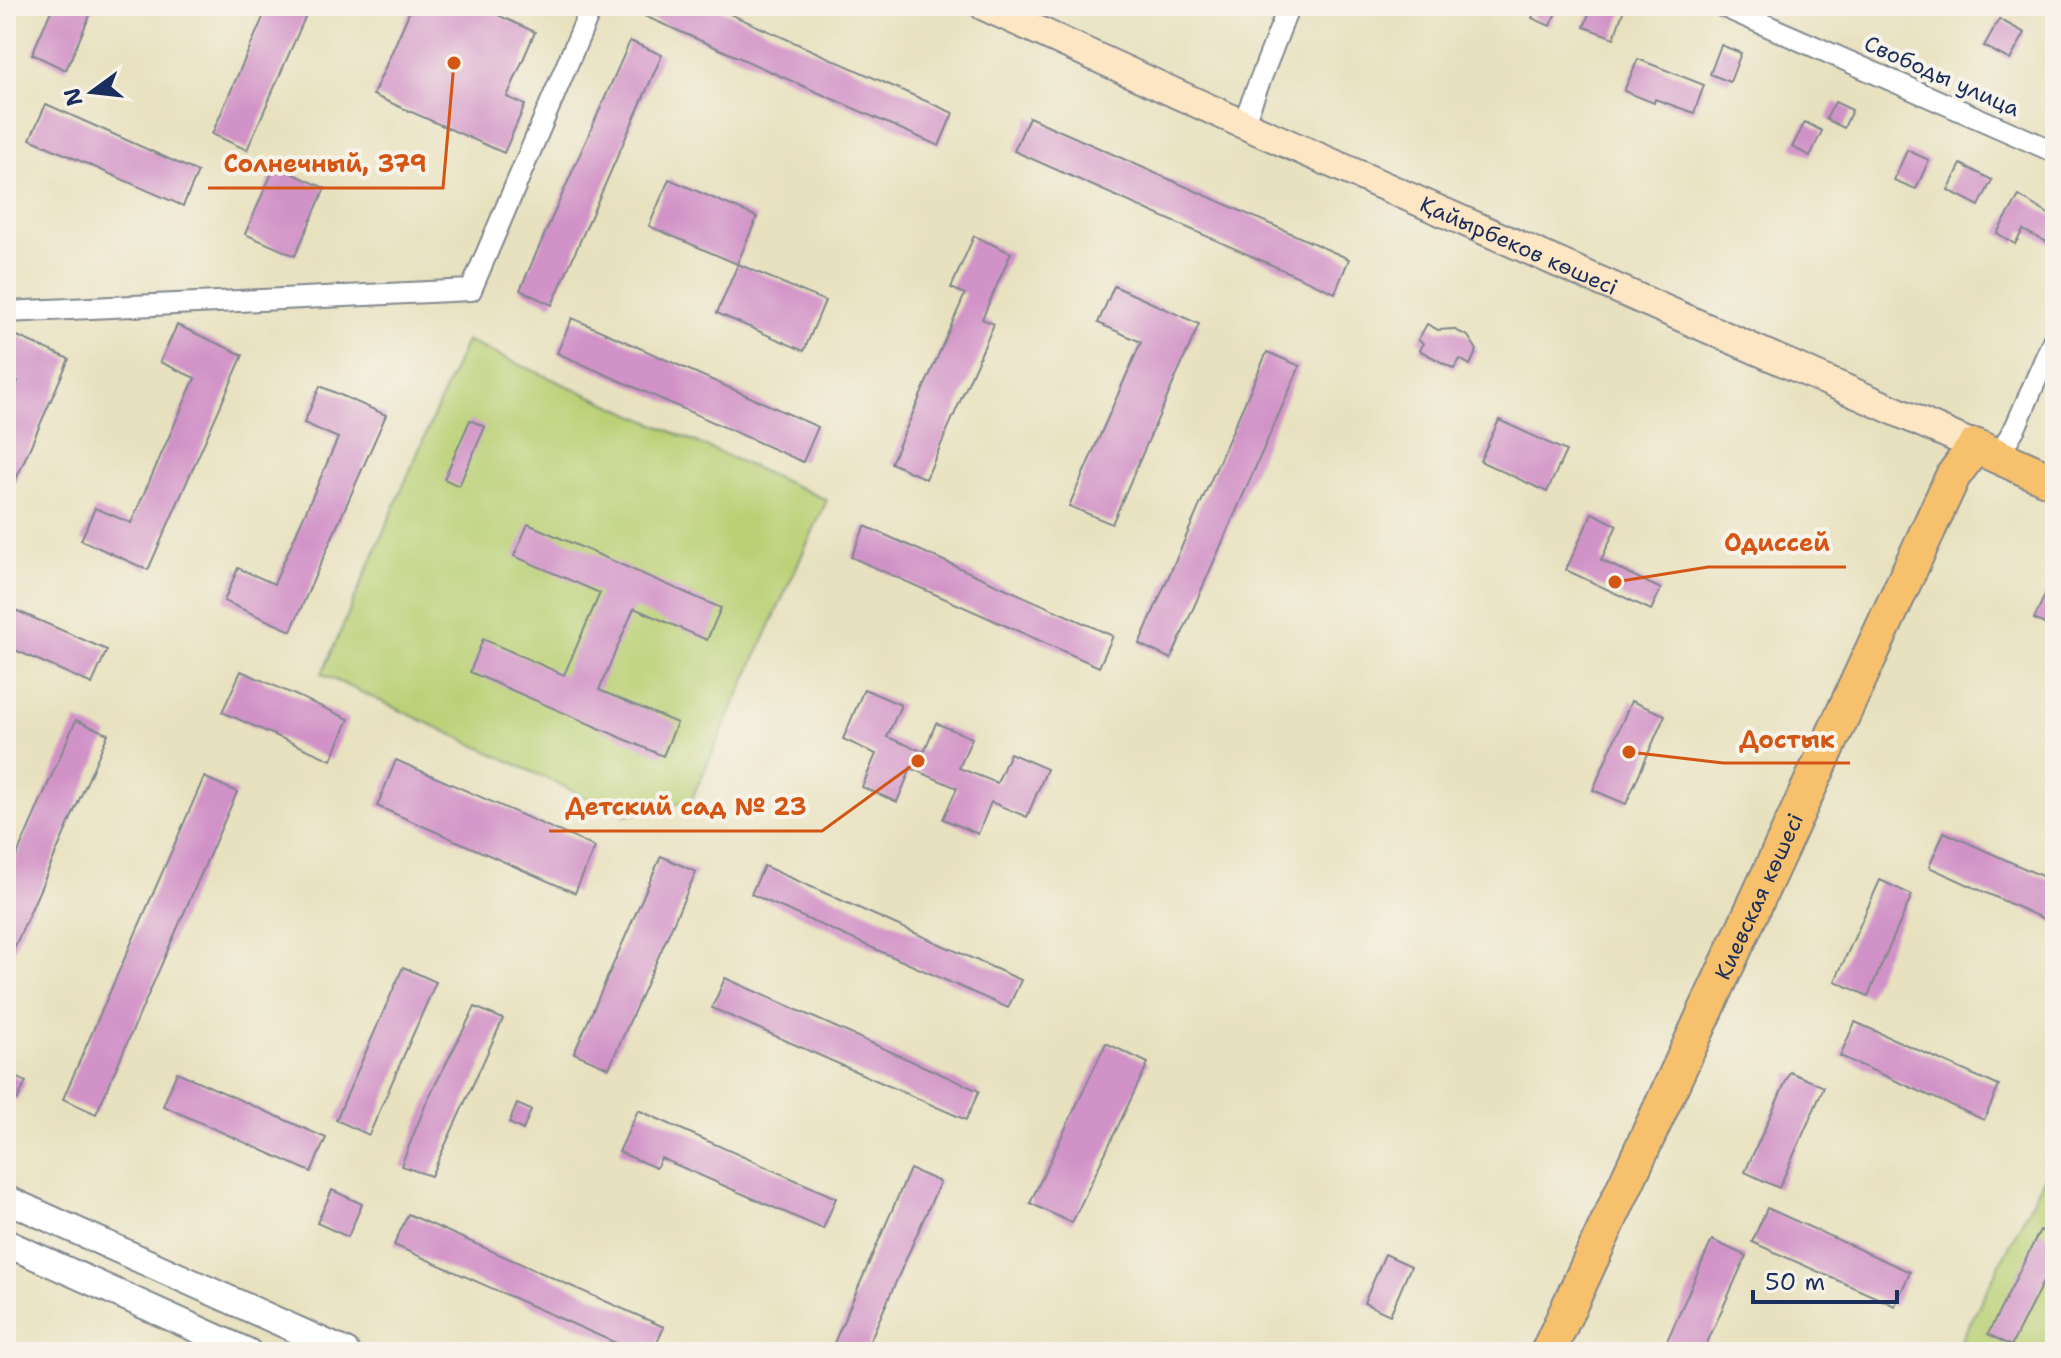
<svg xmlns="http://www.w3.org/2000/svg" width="2061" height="1358" font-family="'Shantell Sans',sans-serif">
<rect width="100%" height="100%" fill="#f7f3e8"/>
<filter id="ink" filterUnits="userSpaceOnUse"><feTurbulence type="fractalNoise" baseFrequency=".0125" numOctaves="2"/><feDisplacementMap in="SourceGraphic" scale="16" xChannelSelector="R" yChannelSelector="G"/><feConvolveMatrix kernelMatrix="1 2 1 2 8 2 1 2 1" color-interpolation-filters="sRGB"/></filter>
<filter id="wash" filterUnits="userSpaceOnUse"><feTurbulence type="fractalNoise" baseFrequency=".006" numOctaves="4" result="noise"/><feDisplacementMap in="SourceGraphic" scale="32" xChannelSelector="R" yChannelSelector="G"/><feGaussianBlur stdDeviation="1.8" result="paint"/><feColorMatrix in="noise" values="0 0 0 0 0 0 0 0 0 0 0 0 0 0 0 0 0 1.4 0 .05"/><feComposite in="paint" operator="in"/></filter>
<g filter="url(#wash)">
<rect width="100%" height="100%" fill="#e8e1bf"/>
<g fill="#b9d075" stroke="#6a806a" stroke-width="2">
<path d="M466,341L827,500L691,800L627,816L322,674Z"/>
<path d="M2055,1157V1352H1955Z"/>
</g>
<g id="blocks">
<g fill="#d193c7">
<path d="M53,6H94L66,70L32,54Z"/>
<path d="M268,6H310L247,150L212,134Z"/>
<path d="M412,6H478L535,32L507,97L525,105L504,153L373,95Z"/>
<path d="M622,6H712L953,113L939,146Z"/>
<path d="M1538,6H1559L1550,26L1532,18Z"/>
<path d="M1592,6H1625L1614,38L1584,27Z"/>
<path d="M1999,19L2025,33L2010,60L1984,46Z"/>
<path d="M630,41L662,55L552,305L520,290Z"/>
<path d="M1721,45L1741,53L1730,82L1710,74Z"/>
<path d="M1638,59L1704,85L1694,113L1655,99L1654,103L1624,91Z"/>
<path d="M1835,102L1852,110L1844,128L1826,119Z"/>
<path d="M46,104L198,172L183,206L30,139Z"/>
<path d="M1029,117L1349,259L1335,293L1014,151Z"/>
<path d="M1805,122L1822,131L1810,156L1792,147Z"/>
<path d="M1907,150L1929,160L1916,189L1894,180Z"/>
<path d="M1961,164L1992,180L1979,206L1948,190Z"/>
<path d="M275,166L325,188L295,256L245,234Z"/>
<path d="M669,179L757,217L737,264L649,226Z"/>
<path d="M2019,196L2055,218V246L2023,230L2015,244L1997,233Z"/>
<path d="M974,236L1011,253L982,319L994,324L926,479L891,463L965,294L951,288Z"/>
<path d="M738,264L825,301L804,351L717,313Z"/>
<path d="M1114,286L1199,324L1112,524L1069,506L1141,342L1098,323Z"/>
<path d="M572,318L818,427L803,462L557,353Z"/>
<path d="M1427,324L1438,330L1453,329L1468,336L1477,350L1470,365L1460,359L1454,369L1419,350L1423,343L1418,340Z"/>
<path d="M177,325L243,355L148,570L81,540L95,508L131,523L195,378L160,362Z"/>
<path d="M6,331L69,359L6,502V409L18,381L6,376Z"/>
<path d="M1267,352L1300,366L1171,659L1139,644Z"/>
<path d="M320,386L386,415L291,631L224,601L238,568L274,584L338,438L304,423Z"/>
<path d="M470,420L485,427L459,486L444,479Z"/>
<path d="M1499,420L1566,451L1547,492L1480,461Z"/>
<path d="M1592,513L1617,525L1601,560L1661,589L1651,610L1566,570Z"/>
<path d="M528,524L721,608L707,640L634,608L599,690L677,723L663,756L470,672L483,639L564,675L600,593L514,556Z"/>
<path d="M865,526L1113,636L1099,667L851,557Z"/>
<path d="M2055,573V629L2034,619Z"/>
<path d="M6,606L107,650L92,684L6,646Z"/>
<path d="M241,671L349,719L331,760L222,712Z"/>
<path d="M864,689L901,705L887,737L924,752L936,723L972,738L959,768L997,783L1010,753L1047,769L1027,817L991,802L978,834L943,819L957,788L911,768L897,802L862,787L876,754L843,739Z"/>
<path d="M1631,701L1665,715L1626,804L1593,790Z"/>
<path d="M76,720L108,734L6,967V880Z"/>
<path d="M396,760L595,847L575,893L377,806Z"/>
<path d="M204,777L237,792L96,1114L63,1099Z"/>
<path d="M1944,832L2055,882V924L1929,867Z"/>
<path d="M661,856L696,872L609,1068L574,1053Z"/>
<path d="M764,866L1021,980L1008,1008L751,894Z"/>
<path d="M1880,880L1912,895L1868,996L1835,981Z"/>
<path d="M403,967L436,982L369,1135L336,1120Z"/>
<path d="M725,978L979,1091L966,1120L712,1008Z"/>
<path d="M475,1007L503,1019L431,1176L401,1166L427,1101Z"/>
<path d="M1855,1022L1999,1086L1984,1120L1840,1056Z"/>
<path d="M1106,1043L1148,1063L1072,1223L1030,1203Z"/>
<path d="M6,1072L26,1082L17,1100L6,1097Z"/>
<path d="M177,1072L326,1138L311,1172L163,1106Z"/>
<path d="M1790,1072L1824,1087L1779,1188L1745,1172Z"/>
<path d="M517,1104L531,1110L523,1130L509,1123Z"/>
<path d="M638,1110L836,1198L823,1229L661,1158L656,1168L619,1152Z"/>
<path d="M910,1169L940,1182L865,1352H830Z"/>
<path d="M332,1190L362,1204L348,1237L317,1223Z"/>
<path d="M1767,1208L1910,1272L1895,1306L1752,1242Z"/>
<path d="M408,1214L664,1327L653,1352H636L394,1245Z"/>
<path d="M2040,1230L2055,1238V1258L2011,1346L1988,1334Z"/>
<path d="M1712,1240L1746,1256L1703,1352H1662Z"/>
<path d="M1385,1254L1411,1266L1390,1315L1364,1303Z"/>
</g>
</g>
</g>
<g filter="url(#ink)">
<use href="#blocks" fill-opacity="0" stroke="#82888e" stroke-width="2"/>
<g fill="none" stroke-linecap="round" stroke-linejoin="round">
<defs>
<g id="minor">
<path d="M1722,6L2055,152"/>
<path d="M1243,124L1289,6"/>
<path d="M6,312L471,290L592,6"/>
<path d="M1998,456L2016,426L2055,336"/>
</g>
<g id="tertiary">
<path d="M6,1199L346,1352"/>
<path d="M6,1243L248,1352"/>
</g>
<g id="secondary">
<path id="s1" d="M984,6L1243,124L1975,446"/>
</g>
<g id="trunk">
<path id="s2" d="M1548,1352L1953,476L1975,446L2055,482"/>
</g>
</defs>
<use href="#minor" stroke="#82888e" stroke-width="24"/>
<use href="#tertiary" stroke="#82888e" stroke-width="30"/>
<use href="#secondary" stroke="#82888e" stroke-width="32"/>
<use href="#trunk" stroke="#82888e" stroke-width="38"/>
<use href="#minor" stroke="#fff" stroke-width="20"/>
<use href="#tertiary" stroke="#fff" stroke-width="26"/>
<use href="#secondary" stroke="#fce6c4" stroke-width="28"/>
<use href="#trunk" stroke="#f7c06c" stroke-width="34"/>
</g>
</g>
<g text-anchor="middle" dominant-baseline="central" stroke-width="8" stroke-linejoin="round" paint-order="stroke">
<g font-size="22" fill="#1b2f5e" stroke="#f7f3e8">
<text transform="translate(1942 76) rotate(24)">Свободы улица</text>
<text stroke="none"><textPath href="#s1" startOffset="586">Қайырбеков көшесі</textPath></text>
<text stroke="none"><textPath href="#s2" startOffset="502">Киевская көшесі</textPath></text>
</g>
</g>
<path fill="none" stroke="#d45514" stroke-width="3" d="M454 63L443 188H208M1615 582L1708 567H1846M1629 752L1723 763H1850M918 761L822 831H549"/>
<g fill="#d45514" stroke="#f7f3e8" stroke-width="3">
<circle cx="454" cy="63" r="8"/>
<circle cx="1615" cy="582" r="8"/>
<circle cx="1629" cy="752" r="8"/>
<circle cx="918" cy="761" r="8"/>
</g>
<g font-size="24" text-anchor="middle" font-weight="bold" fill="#d45514" stroke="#f7f3e8" stroke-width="8" stroke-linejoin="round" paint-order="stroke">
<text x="325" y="172">Солнечный, 379</text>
<text x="1777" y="551">Одиссей</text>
<text x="1787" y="748">Достык</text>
<text x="686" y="815">Детский сад № 23</text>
</g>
<rect width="2061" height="1358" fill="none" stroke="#f7f3e8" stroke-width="32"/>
<g transform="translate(92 92) rotate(255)" stroke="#f7f3e8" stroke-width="6" paint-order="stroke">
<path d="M0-6L14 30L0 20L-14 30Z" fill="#1b2f5e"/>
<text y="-12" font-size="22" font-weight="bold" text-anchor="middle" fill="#1b2f5e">N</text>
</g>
<path d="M1753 1290v12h144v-12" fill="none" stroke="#1b2f5e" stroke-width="4"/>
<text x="1765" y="1290" font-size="24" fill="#1b2f5e" stroke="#f7f3e8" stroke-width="6" paint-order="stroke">50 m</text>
</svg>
